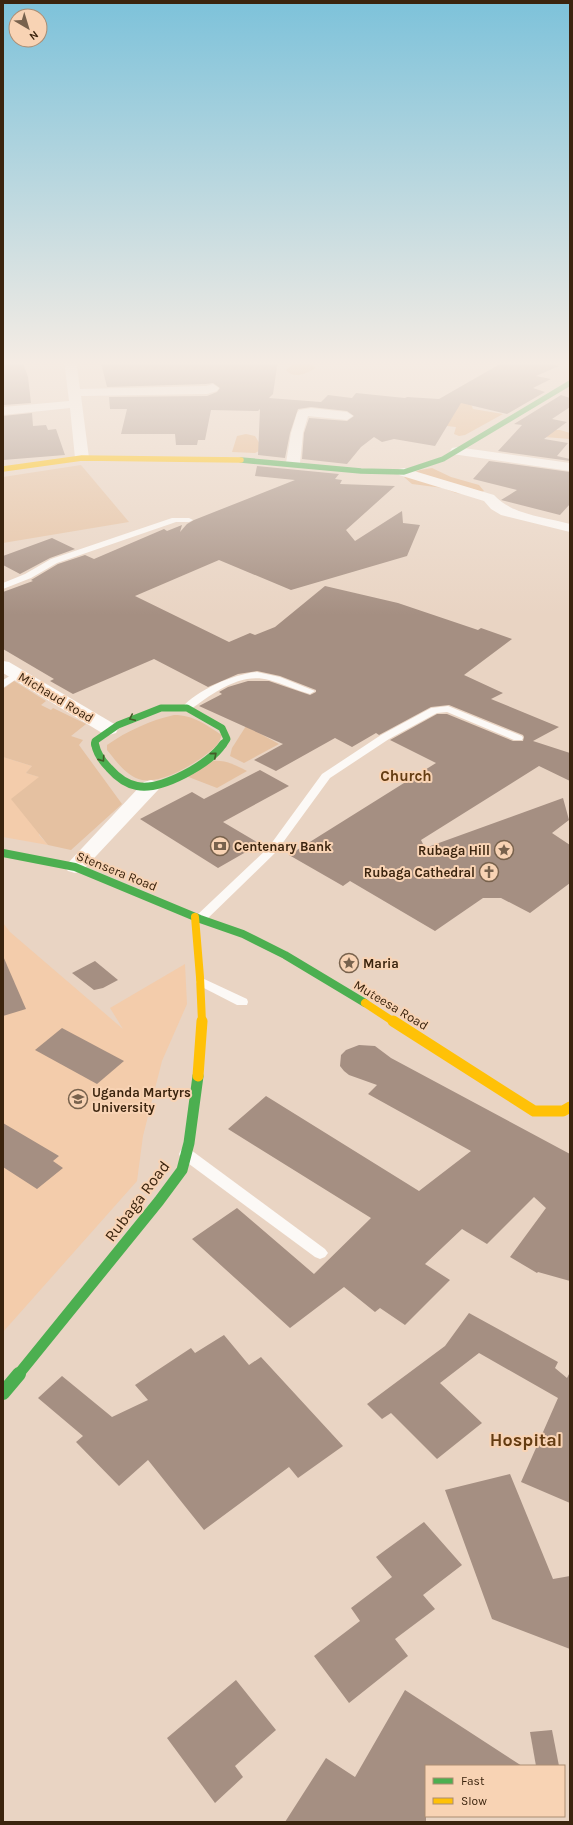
<svg xmlns="http://www.w3.org/2000/svg" width="573" height="1825" font-family="Karla,sans-serif">
<rect width="100%" height="100%" fill="#e9d4c3"/>
<g fill="#f3ccab">
<path d="M3,757L32,766L26,773L39,777V835L48,845L3,837Z"/>
<path d="M3,923L10,932L123,1029L110,1008L185,964L187,1004L162,1061L143,1136L137,1181L3,1332Z"/>
</g>
<g fill="#e5c1a1">
<path d="M81,465L129,522L3,543V477Z"/>
<path d="M14,681L46,701L41,705L51,710L53,708L86,724L71,736L83,740L79,745L122,804L71,850L48,845L11,799L39,777L26,773L32,766L3,757V689Z"/>
<path d="M174,715C194,715 206,725 222,735C220,739 219,743 216,746C201,761 163,784 142,780C127,777 116,761 107,750V745C127,731 151,720 174,715Z"/>
<path d="M246,726L279,744L244,763L230,756L232,748Z"/>
<path d="M213,761C225,760 236,765 247,771L217,788L186,776Z"/>
</g>
<g fill="#e4b386">
<path d="M307,361L316,368C307,373 294,380 286,370L296,362Z"/>
<path d="M473,390L471,404L473,409L503,414L465,435L459,436L454,434L456,427L447,426V399L453,391Z"/>
<path d="M543,430H560L570,433V439L544,437Z"/>
<path d="M246,434L255,436L263,449L255,453L232,452L237,436Z"/>
<path d="M432,468L451,477L479,485L484,491L472,495L456,493L443,488L412,484L404,477L420,470Z"/>
</g>
<g fill="#a58f82">
<path d="M3,360H22L28,377L31,403L3,405Z"/>
<path d="M182,360V362L216,360H278L273,394L269,398L321,402L328,395L352,398L356,393L405,398L407,397L439,399L507,360H529L559,366L536,376L551,379L533,388L545,392L507,414L461,403L435,446L394,439L382,442L374,437L361,447L347,464L302,459L304,433L309,418L347,421L354,416L347,411L311,407L298,409L290,433L285,458L258,455L260,409L258,411L211,410L205,440H198L197,445H176L175,434H121L127,409H110L109,397L207,396L217,392L220,388L213,383L206,384L107,387L101,363Z"/>
<path d="M561,395L570,398V407L552,419L567,422L544,439L568,443L557,456L570,459V461L498,451L522,425L514,424Z"/>
<path d="M32,413L33,426L46,425L48,430L56,429L65,455L3,460V416Z"/>
<path d="M489,461L570,472V504L560,515L501,500L517,490L473,479Z"/>
<path d="M257,466L339,474L335,479L342,480L340,484L395,486L346,530L355,541L402,511L403,523L420,525L407,556L291,590L219,560L135,596L229,642L250,633L255,635L275,627L325,586L398,603L478,630L481,628L512,639L464,675L503,693L491,699L559,727L533,741L570,753V781L539,766L421,840L425,848L563,798L569,820L552,833L570,845V883L530,913L501,898H483L435,931L350,881L343,886L289,855L436,763L390,740L437,714H447L513,741H523L524,737L523,735L449,705L431,707L379,735L376,733L352,747L335,738L276,771L254,760L283,744L199,706L222,694L219,692L228,687L248,681H269L310,695L316,692V690L280,676L257,671L238,674L208,687L154,659L73,694L50,681L54,679L3,649V592L33,581L31,580L58,564L85,555L94,559L164,529L167,531L182,525L180,532L187,524L194,520L295,480L255,476Z"/>
<path d="M52,538L75,549L50,558L20,574L3,565V556Z"/>
<path d="M260,770L289,786L223,822L260,844L218,868L140,819L192,792L204,799Z"/>
<path d="M3,956L26,1009L3,1016Z"/>
<path d="M95,961L118,980L103,988L94,990L72,973Z"/>
<path d="M62,1028L124,1061L97,1084L35,1050Z"/>
<path d="M359,1045L375,1046L391,1058L570,1154V1281L538,1272L537,1273L510,1257L546,1208L534,1197L487,1244L462,1229L425,1264L450,1280L405,1325L380,1308L375,1312L344,1287L290,1328L192,1239L237,1208L314,1274L371,1218L228,1129L266,1096L419,1191L471,1151L368,1094L377,1085L349,1075L344,1071L340,1066L341,1055L346,1050Z"/>
<path d="M3,1123L59,1156L53,1161L63,1168L37,1189L3,1167Z"/>
<path d="M469,1313L558,1362L555,1368L567,1378L570,1372V1503L521,1482L558,1398L479,1353L440,1383L482,1423L437,1459L391,1413L382,1419L367,1404L445,1346Z"/>
<path d="M224,1335L249,1365L261,1357L343,1446L298,1478L289,1467L204,1530L148,1460L119,1486L76,1442L83,1436L38,1398L62,1376L112,1417L148,1400L135,1385L191,1348L195,1353Z"/>
<path d="M510,1474L553,1579L570,1576V1649L492,1619L445,1490Z"/>
<path d="M424,1522L462,1565L423,1595L435,1609L395,1639L408,1656L349,1703L314,1656L360,1621L351,1608L392,1577L376,1557Z"/>
<path d="M236,1680L276,1730L235,1766L243,1777L215,1803L167,1738Z"/>
<path d="M405,1690L522,1766H426V1822H285L326,1758L355,1777Z"/>
<path d="M552,1730L559,1766H536L530,1732Z"/>
</g>
<g fill="none" stroke-linecap="round" stroke-linejoin="round">
<g fill="#fcf9f6" fill-rule="evenodd">
<path d="M172,518H189L193,520L189,522H176L57,563L31,578L3,589V583L25,574L51,559Z"/>
<path d="M18,671L23,674L21,676L3,688V680Z"/>
<path d="M257,672L280,677L315,691L310,694C296,690 283,684 269,680C240,672 212,694 190,710L187,711L182,708C196,690 235,674 257,672Z"/>
<path d="M448,706L522,736L523,738L522,740H514L447,712L437,713L389,739L330,778L276,852L204,922H196L194,919L196,916L268,848L322,774L381,735L431,708Z"/>
<path d="M202,978L247,999L248,1002L247,1005H237L198,985L196,982L198,979Z"/>
<path d="M186,1149L191,1150L325,1249L328,1253L325,1257L320,1259L315,1257L181,1158L179,1154L181,1150Z"/>
</g>
<g fill="#fcf9f6" fill-rule="evenodd">
<path d="M64,360H76L80,389L206,386L213,384L219,388L217,391L207,394L81,396L89,458L87,461H77L75,458L70,408L3,415V407L69,401Z"/>
<path d="M311,408L347,412L353,416L347,420L308,416L303,433L300,463L298,466H288L286,463L291,433L297,413L299,410Z"/>
<path d="M457,447L570,463V471L452,454L450,451L452,448Z"/>
<path d="M404,468L494,495C512,515 545,517 570,524V532L501,515L491,509L484,501L399,475L397,472L399,469Z"/>
<path d="M3,661L9,662L116,725L118,729L116,733L109,735L102,733L3,673Z"/>
<path d="M151,780L158,782L161,786L158,790L82,871L75,873L68,871L64,867L68,863L144,782Z"/>
</g>
<path stroke="#4caf50" stroke-width="5.5" d="M241,460L361,471L404,472L443,459L570,383"/>
<path stroke="#4caf50" stroke-width="7" d="M95,745V741L118,725L161,708H187L222,728L227,739L223,745"/>
<g stroke="#4caf50" stroke-width="8">
<path d="M95,744C97,754 102,761 109,768C116,776 126,784 137,786C161,791 210,764 223,744"/>
<path d="M3,853L75,867L200,919L243,934L285,955L365,1003"/>
</g>
<path stroke="#4caf50" stroke-width="11" d="M18,1375L159,1201L182,1170L189,1143L198,1076"/>
<path stroke="#4caf50" stroke-width="14" d="M3,1393L19,1374"/>
<path stroke="#ffc107" stroke-width="5.5" d="M3,469L82,458L241,460"/>
<g stroke="#ffc107" stroke-width="8">
<path d="M195,917L200,977L202,1022"/>
<path d="M365,1003L394,1022"/>
</g>
<g stroke="#ffc107" stroke-width="11">
<path d="M393,1021L534,1111H563L570,1107"/>
<path d="M198,1076L202,1021"/>
</g>
</g>
<defs><path id="oneway-chevron" d="M-2-3.5L2.5 0L-2 3.5" fill="none" stroke-width="1.6" stroke-linecap="round" stroke-linejoin="round"/></defs>
<g stroke="#425c28">
<use href="#oneway-chevron" transform="translate(132 718) rotate(155)"/>
<use href="#oneway-chevron" transform="translate(214 755) rotate(-40)"/>
<use href="#oneway-chevron" transform="translate(102 759) rotate(55)"/>
</g>
<linearGradient id="sky" x2="0" y2="1"><stop stop-color="#7dc2da"/><stop offset="0.59" stop-color="#f5ece4"/><stop offset="1" stop-color="#f5ece4" stop-opacity="0"/></linearGradient>
<rect width="573" height="615" fill="url(#sky)"/>
<defs>
<symbol id="bank-ring" viewBox="-11 -11 22 22"><circle r="9.5" fill="#f8d3b4" stroke="#78624d" stroke-width="1.5"/><path d="M-6-4H6V4H-6ZM0-2.3a2.3 2.3 0 1 0 0 4.6a2.3 2.3 0 1 0 0-4.6Z" fill="#78624d"/></symbol>
<symbol id="sight-ring" viewBox="-11 -11 22 22"><circle r="9.5" fill="#f8d3b4" stroke="#78624d" stroke-width="1.5"/><path d="M0-6L1.8-2.2L6-1.7L2.9 1.2L3.7 5.4L0 3.3L-3.7 5.4L-2.9 1.2L-6-1.7L-1.8-2.2Z" fill="#78624d"/></symbol>
<symbol id="church-ring" viewBox="-11 -11 22 22"><circle r="9.5" fill="#f8d3b4" stroke="#78624d" stroke-width="1.5"/><path d="M-1.2-6h2.4v3.5h3.3v2.4h-3.3V6h-2.4V-.1h-3.3v-2.4h3.3Z" fill="#78624d"/></symbol>
<symbol id="university-ring" viewBox="-11 -11 22 22"><circle r="9.5" fill="#f8d3b4" stroke="#78624d" stroke-width="1.5"/><path d="M0-5L7-2L0 1L-7-2ZM-4 1L0 2.5L4 1V4Q0 6-4 4Z" fill="#78624d"/></symbol>
</defs>
<g fill-rule="evenodd">
<use href="#bank-ring" x="209" y="835" width="22" height="22"/>
<use href="#sight-ring" x="493" y="839" width="22" height="22"/>
<use href="#church-ring" x="478" y="861" width="22" height="22"/>
<use href="#sight-ring" x="338" y="952" width="22" height="22"/>
<use href="#university-ring" x="67" y="1088" width="22" height="22"/>
</g>
<g text-anchor="middle" dominant-baseline="central" stroke-width="4" stroke-linejoin="round" paint-order="stroke">
<g font-size="13" fill="#3b240e" stroke="#f8d3b4">
<text transform="translate(56 697) rotate(31)">Michaud Road</text>
<text transform="translate(117 871) rotate(22)">Stensera Road</text>
<text transform="translate(391 1005) rotate(31)">Muteesa Road</text>
</g>
<g font-size="13" font-weight="bold" fill="#3b240e" stroke="#f8d3b4" text-anchor="start">
<text x="234" y="846">Centenary Bank</text>
<text x="490" y="850" text-anchor="end">Rubaga Hill</text>
<text x="475" y="872" text-anchor="end">Rubaga Cathedral</text>
<text x="363" y="963">Maria</text>
<text x="92" y="1092">Uganda Martyrs<tspan x="92" dy="15">University</tspan></text>
</g>
<g font-size="15" font-weight="bold" fill="#643c12" stroke="#f8d3b4">
<text x="406" y="776">Church</text>
</g>
<g font-size="16" fill="#3b240e" stroke="#f8d3b4">
<text transform="translate(137 1201) rotate(-53)">Rubaga Road</text>
</g>
<g font-size="18" font-weight="bold" fill="#643c12" stroke="#f8d3b4">
<text x="526" y="1440">Hospital</text>
</g>
</g>
<rect width="573" height="1825" fill="none" stroke="#3b240e" stroke-width="8"/>
<rect x="425" y="1765" width="140" height="52" fill="#f8d3b4" stroke="#ac8d72"/>
<rect x="433" y="1778" width="20" height="6" fill="#4caf50" stroke="#ac8d72"/>
<text x="461" y="1785" font-size="12" fill="#3b240e">Fast</text>
<rect x="433" y="1798" width="20" height="6" fill="#ffc107" stroke="#ac8d72"/>
<text x="461" y="1805" font-size="12" fill="#3b240e">Slow</text>
<g transform="translate(28 28) rotate(142)"><circle r="19" fill="#f8d3b4" stroke="#ac8d72"/>
<path d="M0-3L7 15L0 10L-7 15Z" fill="#78624d"/>
<text y="-6" font-size="11" font-weight="bold" text-anchor="middle" fill="#3b240e">N</text>
</g>
</svg>
